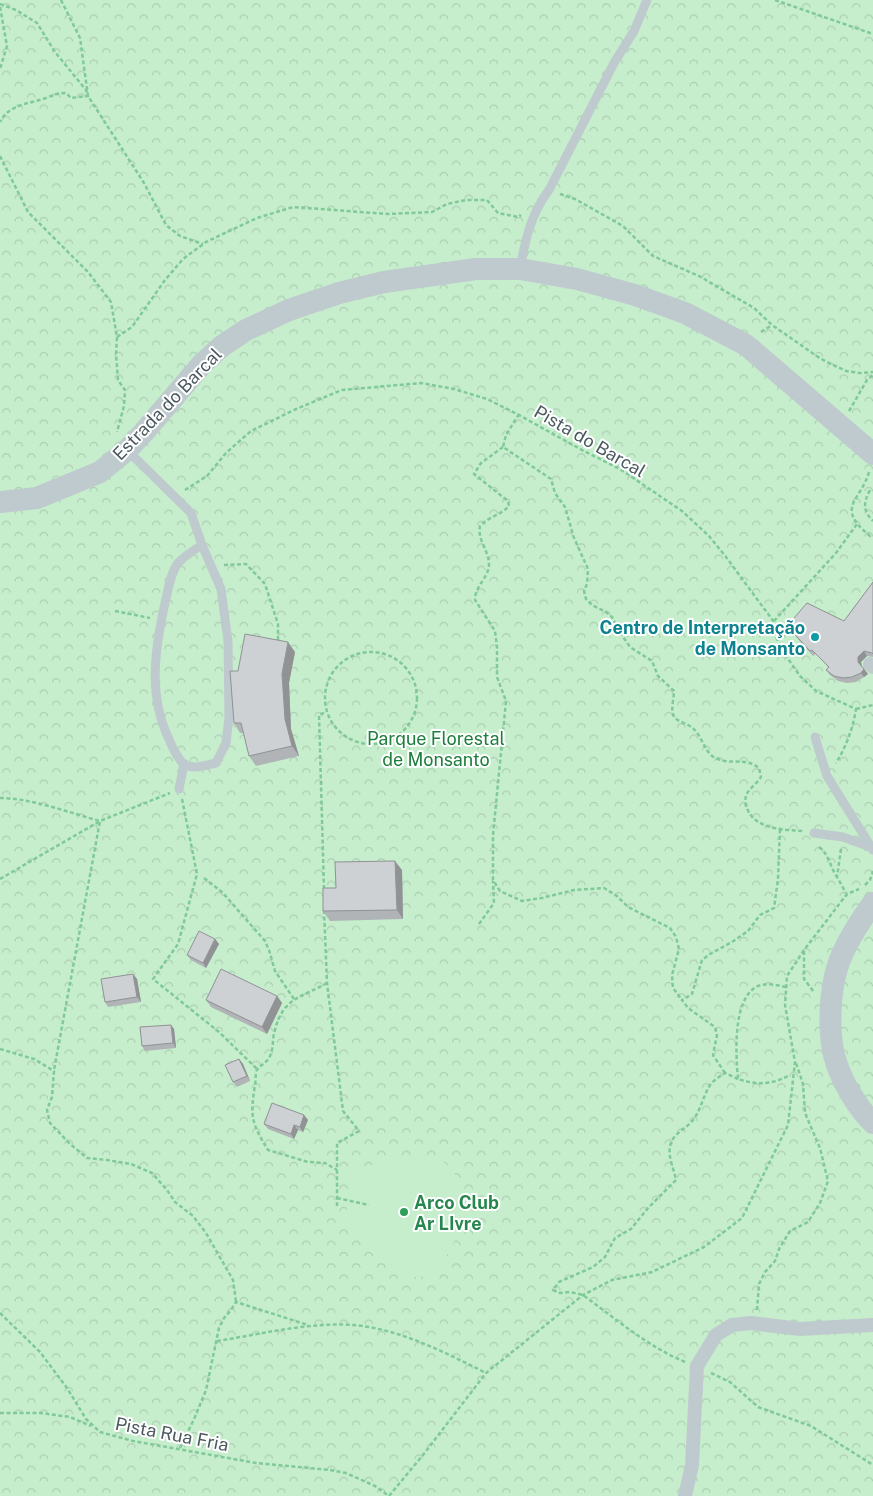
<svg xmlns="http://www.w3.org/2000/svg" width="873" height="1496" font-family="'Public Sans',sans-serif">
<defs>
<pattern id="park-crowns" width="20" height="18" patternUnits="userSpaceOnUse" patternTransform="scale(1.25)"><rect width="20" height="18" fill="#c6eecd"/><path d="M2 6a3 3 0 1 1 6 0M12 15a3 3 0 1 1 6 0" fill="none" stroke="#acceb2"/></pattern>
</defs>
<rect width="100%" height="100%" fill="#f5f3f3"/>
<rect fill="url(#park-crowns)" x="0" y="0" width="873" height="1496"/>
<path fill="#c6eecd" d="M429,1156C494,1171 450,1288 413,1276C391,1268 363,1236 345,1220L353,1168Z"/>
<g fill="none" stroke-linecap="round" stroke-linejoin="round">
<g stroke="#7fca97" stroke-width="2.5" stroke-dasharray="4 2.5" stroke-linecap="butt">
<path d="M61,0L80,38L88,96L144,183L166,225L180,236L203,244"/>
<path d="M775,0L873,34"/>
<path d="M0,4L16,10L37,23L55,52L86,90L88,96L71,98L66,93C58,93 53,95 46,98C29,104 9,104 0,122"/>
<path d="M0,7L7,46L0,69"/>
<path d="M0,156L28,212L88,272L111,302L117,337L116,354L118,380L125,390L124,406L117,432"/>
<path d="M560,194L575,199L623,226L653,256L699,276L754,308L772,325L821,359L846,371L860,373L873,372"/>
<path d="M761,332L772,325"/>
<path d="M117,337L132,327L165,280L183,259L206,242L257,218L293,207L388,214L432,212L447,204L466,200H487L498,213L518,217L521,215"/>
<path d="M849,411L867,380L873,375"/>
<path d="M519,414L506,435L503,447L551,479L555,493L565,507L574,538L588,569L587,584L584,591L586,599L592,605L606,612L612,617L619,631L630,647L652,661L658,676L674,691C674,698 671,708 673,714C675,721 683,722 688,725C704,733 702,754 718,759C732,765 745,757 759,768L761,777C757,784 748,789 746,796C745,799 745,805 747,808C754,829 784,830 803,831"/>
<path d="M503,447L481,463L474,474L508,501L509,506C501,515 488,517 480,526C477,540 489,551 489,564C489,578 475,585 475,600L495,631L497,647V677L506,701L493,835V880L500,891L522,901L542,898L574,890L604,888L617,896L628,907L670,928L676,937L679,949L672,975L673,988L682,1000"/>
<path d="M869,472C861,501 834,507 870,536L873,535"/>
<path d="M185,490L207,476L226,453L251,431L294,410L342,390L421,383L454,389L487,399L517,414L582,450L620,469L682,511L709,536L726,557L774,622L776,637L784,653L800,676L816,691L856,709C853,728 846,747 836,763"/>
<path d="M870,490C863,503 863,511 873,521"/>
<path d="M224,565L246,564L265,584L278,624V642"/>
<path d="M115,611L150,618"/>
<path d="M774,621L836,553L857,524"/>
<circle cx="371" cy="698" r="46"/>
<path d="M856,709L873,705"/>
<path d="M0,798C31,798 70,813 100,821L54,1070"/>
<path d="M182,799L197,874L178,944L153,979L219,1032L257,1069"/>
<path d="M819,847C829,854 830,867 837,877"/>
<path d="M841,849L837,877L846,893"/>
<path d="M204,878L222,892L265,941L269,950L275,971L294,999"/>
<path d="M0,879L100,821L170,793"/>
<path d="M865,885L870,880L873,871"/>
<path d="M324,889L319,715L326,712"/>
<path d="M324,910L327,983L343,1111L359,1131L337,1143V1206"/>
<path d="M479,924L494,903L493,881"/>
<path d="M804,951V979L814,992"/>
<path d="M327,983C303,997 283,997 275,1030C272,1038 274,1048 270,1056C267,1063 260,1065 257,1070C255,1073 256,1081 255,1085C250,1117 251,1122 268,1150L308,1162L325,1163L337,1170"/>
<path d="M786,987C776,985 765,982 756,987C732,1001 736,1056 738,1079C756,1085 771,1085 788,1076"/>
<path d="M0,1049L34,1059L54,1071L52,1097L47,1110L50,1123L69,1143L87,1158L107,1160L131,1164L152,1173L167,1190L175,1202L193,1216L206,1233L233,1280L236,1302"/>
<path d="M725,1073L713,1055L717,1035L715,1027L688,1008L682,1000L692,994L702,960L710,954L732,942L748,931L760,915L774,908L778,879L780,829"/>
<path d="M337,1198L369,1205"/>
<path d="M757,1310L759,1284L765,1272L775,1261L779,1249L790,1231L808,1222L820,1203L828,1181L820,1148L805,1113L803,1084L796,1063"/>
<path d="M0,1313L40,1352L67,1388L86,1419L100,1432L133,1441L256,1463L330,1470L346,1473L375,1486L389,1496"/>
<path d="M217,1341C262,1334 308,1322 353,1325C400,1329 444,1352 486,1373"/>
<path d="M685,1362C647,1346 616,1319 583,1295L570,1292L560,1293L553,1290L559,1282L593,1267L605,1257L615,1238L631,1229L648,1208L676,1180C674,1169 668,1158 670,1146C673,1133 685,1130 693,1120C701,1110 703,1096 710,1085C714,1080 720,1076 725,1073L738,1079"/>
<path d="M711,1373L730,1382L758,1407L811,1426L873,1465"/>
<path d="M0,1413H41L70,1417L91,1426"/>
<path d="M180,1448L195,1417L206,1390L219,1328L224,1318L231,1310L236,1302L308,1325"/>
<path d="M389,1496L423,1455L486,1373L583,1295L612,1280L652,1272L704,1247L742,1218L788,1125L795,1062L785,1005L787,976L804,950L847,894L859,889"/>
</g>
<g stroke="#bfcace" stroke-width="9">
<path d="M520,269C525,241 531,213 549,190L614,63L634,31L647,0"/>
<path d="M127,450L191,513L202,545C194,550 184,556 178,563C170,574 168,591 165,603C155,648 148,694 168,737C172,746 176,757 183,763C192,771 206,765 216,763L226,743L229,717L228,641L221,589L202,545"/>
<path d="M815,737L827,776L873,850"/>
<path d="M179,789L184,764"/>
<path d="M814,833L843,837L870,847"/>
</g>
<g stroke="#bfcace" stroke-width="14">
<path d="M870,664L873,667"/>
<path d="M685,1496L692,1465L697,1366L716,1335L732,1325L751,1323L800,1329L873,1325"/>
</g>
<g stroke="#bfcace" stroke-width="22">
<path d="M0,502L37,498L100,472L127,450L144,432L202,364L222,346L246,330L289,310L339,293L384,282L476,269H520L577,279L635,295L685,313L746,345L873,454"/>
<path d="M873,903C860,921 847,941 839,962C829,990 827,1037 837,1065C844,1085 858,1108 873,1123"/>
</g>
</g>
<g fill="#b0b4b6">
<path d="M873,582V657L867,656L861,662L862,666L868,674L864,677L856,682L847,683L838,681L830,675L826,670L828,667L816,654L813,656L791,631L787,626L844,621Z"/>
<path d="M295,652L289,683L291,729L299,756L256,766L249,756L244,733H240L234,723L238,671Z"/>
<path d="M402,870L403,919L330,921L323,911L336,888Z"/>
<path d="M215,939L219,944L206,968L191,960L187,955Z"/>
<path d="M133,974L137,979L141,1002L108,1007L105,1002Z"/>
<path d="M277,996L282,1003L267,1034L211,1007L206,1000Z"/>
<path d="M171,1025L174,1029L176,1048L145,1051L142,1046Z"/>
<path d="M239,1059L243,1064L250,1081L237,1087L233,1082Z"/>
<path d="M304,1115L308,1120L303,1132L298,1130L294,1139L268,1129L264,1124Z"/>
</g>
<g fill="#909294">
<path d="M288,642L295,652L289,683L291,729L299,756L292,746L285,719L282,674Z"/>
<path d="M864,651L867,656L861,662L862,667L858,662V657Z"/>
<path d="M864,669L868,674L864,677L861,673Z"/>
<path d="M395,861L402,870L403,919L397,910Z"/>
<path d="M215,939L219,944L206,968L203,963Z"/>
<path d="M133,974L137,979L141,1002L137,997Z"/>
<path d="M277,996L282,1003L267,1034L262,1027Z"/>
<path d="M171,1025L174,1029L176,1048L173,1043Z"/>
<path d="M239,1059L243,1064L250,1081L247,1076Z"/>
<path d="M304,1115L308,1120L303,1132L300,1127Z"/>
<path d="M294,1125L298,1130L294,1139L291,1134Z"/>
</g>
<g fill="#cdd1d4" stroke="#909294">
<path d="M873,582V654L872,653L864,651L858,657V662L864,669L861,673L852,677L843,678L834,676L826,670L829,667L812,650L810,651L787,626L807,603L844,621Z"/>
<path d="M245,634L288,642L282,674L285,719L292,746L249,756L241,723H234L230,671H238Z"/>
<path d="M395,861L397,910L323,911V888H336L335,862Z"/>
<path d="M199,931L215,939L203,963L187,955Z"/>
<path d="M221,969L277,996L262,1027L206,1000Z"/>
<path d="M133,974L137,997L105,1002L101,979Z"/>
<path d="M171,1025L173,1043L142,1046L140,1027Z"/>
<path d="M239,1059L247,1076L233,1082L225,1065Z"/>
<path d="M272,1103L304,1115L300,1127L294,1125L291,1134L264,1124Z"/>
</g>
<circle fill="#0f9aa8" stroke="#fff" stroke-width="2" cx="815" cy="637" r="5"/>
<circle fill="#2e9e5b" stroke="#fff" stroke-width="2" cx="404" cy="1212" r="5"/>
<g text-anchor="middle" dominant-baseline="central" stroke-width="4" stroke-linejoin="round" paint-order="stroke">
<g font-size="18" fill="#4b5a5f" stroke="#fff">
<text transform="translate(167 404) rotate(-46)">Estrada do Barcal</text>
<text transform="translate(590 441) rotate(30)">Pista do Barcal</text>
<text transform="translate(172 1434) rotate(11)">Pista Rua Fria</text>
</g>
<g font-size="18" font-weight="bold" fill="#0d838f" stroke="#fff" text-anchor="end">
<text x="805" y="627">Centro de Interpretação<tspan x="805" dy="21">de Monsanto</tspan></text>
</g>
<g font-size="18" fill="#1e7e3c" stroke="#fff">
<text x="436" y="738">Parque Florestal<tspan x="436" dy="21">de Monsanto</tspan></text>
</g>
<g font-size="18" font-weight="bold" fill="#27864d" stroke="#fff" text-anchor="start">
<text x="414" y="1202">Arco Club<tspan x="414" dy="21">Ar LIvre</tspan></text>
</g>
</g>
</svg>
